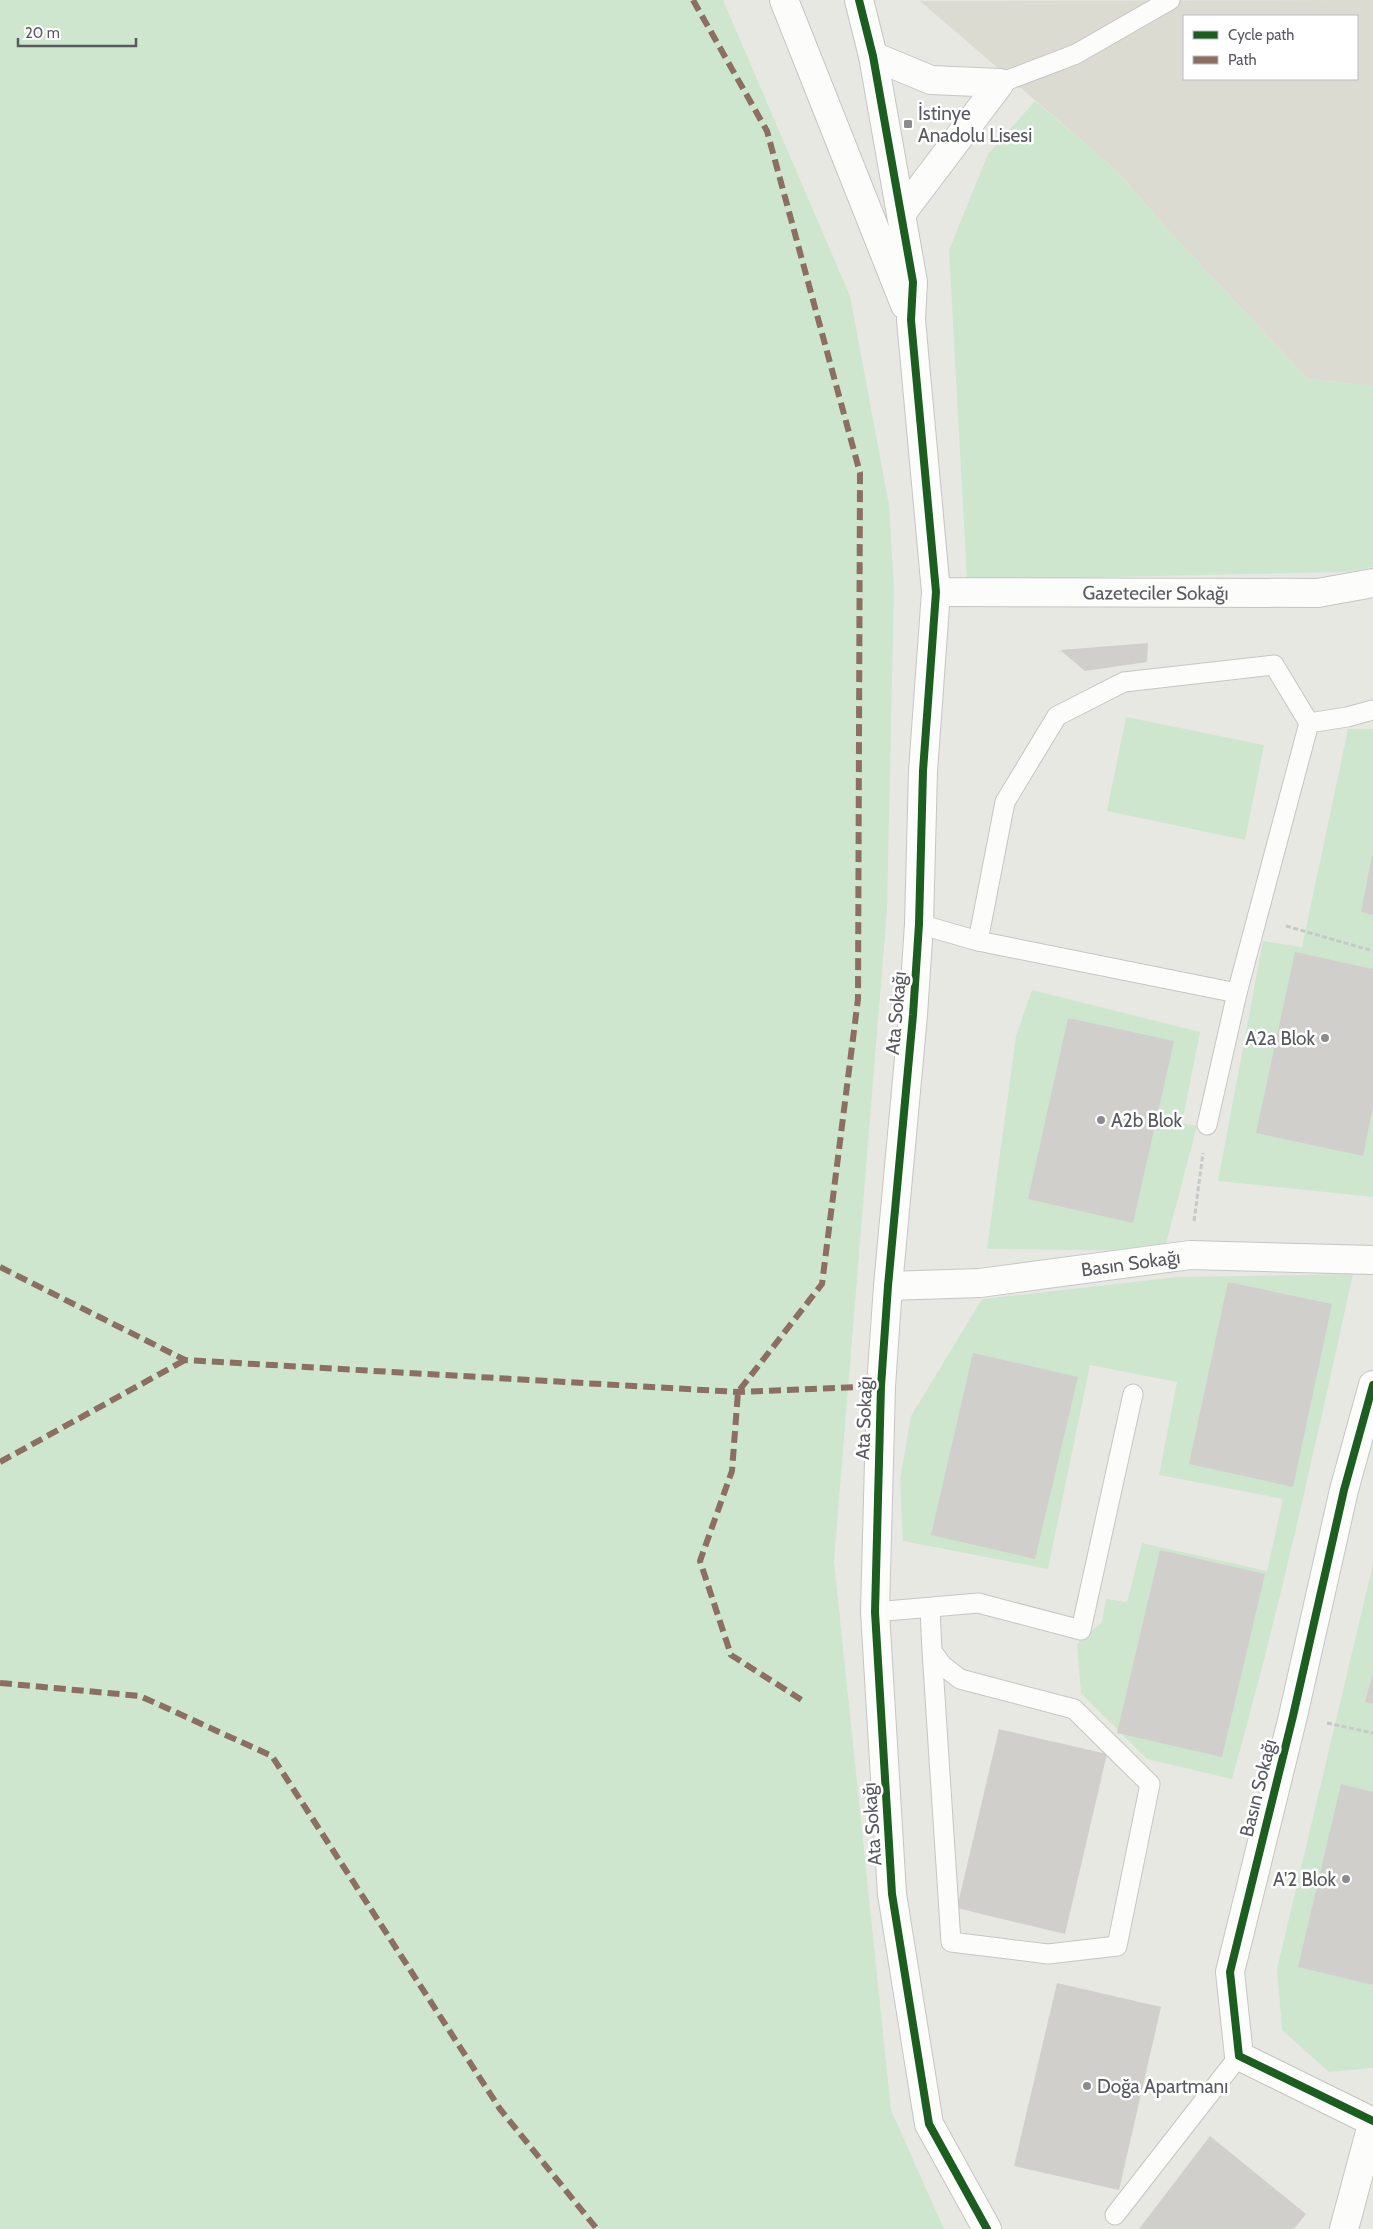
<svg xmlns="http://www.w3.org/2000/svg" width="1373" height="2229" font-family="Cabin,sans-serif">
<rect width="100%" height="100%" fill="#e8e8e2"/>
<path fill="#dcdbd1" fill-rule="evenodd" d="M1373,0V386L1308,379L1165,227L1117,171L920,1ZM1184,16H1357V79H1184Z"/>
<g fill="#cee6ce">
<path d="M0,0H723L850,296L889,505L894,588L887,910L834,1561L891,2110L944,2229H0Z"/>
<path d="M1035,101L1115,169L1165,227L1308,379L1373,386V567L1347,572L967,580L949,250L988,154Z"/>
<path d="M1126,717L1264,745L1245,840L1107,811Z"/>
<path d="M1348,729H1373V1197L1218,1181L1263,941L1302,947Z"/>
<path d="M1032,990L1200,1032L1182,1123L1197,1126L1164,1251L987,1249L1016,1036Z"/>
<path d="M1353,1274C1316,1443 1279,1612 1232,1779L1147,1759L1081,1693L1077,1644L1102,1622L1106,1599L1127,1602L1142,1543L1267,1571L1283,1499L1159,1475L1177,1382L1090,1365L1048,1569L903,1541L900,1479L911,1416L982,1299L1178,1277Z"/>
<path d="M1373,1564V2068L1329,2072L1282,2030L1277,1969Z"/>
</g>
<g fill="#d0cfcc">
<path d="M1148,643L1147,662L1085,671L1060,650Z"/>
<path d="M1372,856H1373V915L1361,912Z"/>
<path d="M1295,952L1373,969V1107L1363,1156L1256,1133Z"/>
<path d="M1068,1018L1174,1041L1133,1223L1028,1199Z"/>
<path d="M1228,1282L1332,1304L1293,1487L1189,1464Z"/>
<path d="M973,1353L1078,1377L1035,1559L931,1535Z"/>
<path d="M1160,1550L1265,1574L1222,1757L1117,1733Z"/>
<path d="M1373,1673V1704L1365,1702Z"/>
<path d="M999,1729L1107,1754L1065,1934L957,1908Z"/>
<path d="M1341,1784L1373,1792V1985L1298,1967Z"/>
<path d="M1057,1983L1161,2007L1119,2190L1014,2166Z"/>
<path d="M1210,2136L1306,2214L1294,2229H1139Z"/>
</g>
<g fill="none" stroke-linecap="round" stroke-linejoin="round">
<defs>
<g id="lane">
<path d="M1000,83L1076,54L1170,0"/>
<path d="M919,924L978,941L1237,993"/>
<path d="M978,941L1005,802L1057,716L1124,682L1274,665L1309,723"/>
<path d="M1207,1125L1237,993L1309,723L1347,717L1373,710"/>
<path d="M930,1609L932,1651L942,1665L960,1679L1074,1709L1150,1784L1117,1946L1048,1954L951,1942L932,1651"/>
<path d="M875,1612L978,1603L1081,1630L1133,1394"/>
<path d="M1115,2215L1239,2056"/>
</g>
<g id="street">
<path d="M873,56L931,80L1000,83L901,214"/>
<path d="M936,592L923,771L919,924L913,1015L888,1286L881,1386L875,1612L892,1894L929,2124L987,2229"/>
<path id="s1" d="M888,1286L980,1283L1190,1255L1373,1260"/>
<path d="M1373,2122L1239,2056L1230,1972L1293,1716L1344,1490L1373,1385"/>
<path d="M1344,2229L1373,2121"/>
</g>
<g id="secondary">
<path d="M784,0L905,305"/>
<path id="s2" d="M859,0L873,56L913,282L911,320L936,592L1318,593L1373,583"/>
</g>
</defs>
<use href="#lane" stroke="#c5c6c4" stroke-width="21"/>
<use href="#street" stroke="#c5c6c4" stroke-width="30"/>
<use href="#secondary" stroke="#c4c4c4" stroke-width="30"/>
<g stroke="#c5cac8" stroke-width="3" stroke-dasharray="5 2.5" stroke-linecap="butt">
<path d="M1286,926L1373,951"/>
<path d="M1194,1221L1203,1153"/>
<path d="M1327,1723L1373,1733"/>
</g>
<use href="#lane" stroke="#fcfcfb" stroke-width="19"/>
<use href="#street" stroke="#fcfcfb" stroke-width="28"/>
<use href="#secondary" stroke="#fcfcfb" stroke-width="28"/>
<g stroke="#8d6e63" stroke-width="6" stroke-dasharray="12 6" stroke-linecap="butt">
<path d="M693,0L767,131L860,473L858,999L822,1284L738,1392L732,1471L700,1561L731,1655L805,1702"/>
<path d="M0,1267L185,1360L738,1392L881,1386"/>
<path d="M0,1462L185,1360"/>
<path d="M0,1683L140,1696L272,1756L500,2109L597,2229"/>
</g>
<defs>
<g id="cycleway">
<path d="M859,0L873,56L913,282L911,320L936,592L923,771L919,924L913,1015L888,1286L881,1386L875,1612L892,1894L929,2124L987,2229"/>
<path d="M1373,1385L1344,1490L1293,1716L1230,1972L1239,2056L1373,2121"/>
</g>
</defs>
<use href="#cycleway" stroke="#fff" stroke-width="11"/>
<use href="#cycleway" stroke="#1b5e20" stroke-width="8"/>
</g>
<g fill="#8a8c8e" stroke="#fff" stroke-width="2">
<rect x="903" y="119" width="10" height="10" rx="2.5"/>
<circle cx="1325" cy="1038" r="5"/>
<circle cx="1101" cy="1120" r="5"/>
<circle cx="1346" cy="1879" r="5"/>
<circle cx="1087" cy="2086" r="5"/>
</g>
<g text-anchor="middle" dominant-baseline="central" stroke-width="5" stroke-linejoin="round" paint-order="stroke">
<g font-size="19" fill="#585a60" stroke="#fff" text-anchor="start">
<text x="918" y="113">İstinye<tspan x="918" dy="22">Anadolu Lisesi</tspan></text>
<text x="1315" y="1038" text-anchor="end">A2a Blok</text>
<text x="1111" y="1120">A2b Blok</text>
<text x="1336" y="1879" text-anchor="end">A'2 Blok</text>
<text x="1097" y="2086">Doğa Apartmanı</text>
</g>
<g font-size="19" fill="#585a60" stroke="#fff">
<text stroke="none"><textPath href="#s2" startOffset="818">Gazeteciler Sokağı</textPath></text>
<text transform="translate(896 1013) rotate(-85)">Ata Sokağı</text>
<text stroke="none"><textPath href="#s1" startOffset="244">Basın Sokağı</textPath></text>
<text transform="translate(864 1418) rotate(-88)">Ata Sokağı</text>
<text transform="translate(1258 1788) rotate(-76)">Basın Sokağı</text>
<text transform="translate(872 1824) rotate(-94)">Ata Sokağı</text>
</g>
</g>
<rect x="1183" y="15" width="175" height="65" fill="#ffffff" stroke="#bcbdbf"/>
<rect x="1193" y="31" width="25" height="8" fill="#1b5e20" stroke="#bcbdbf"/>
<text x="1228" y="40" font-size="15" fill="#585a60">Cycle path</text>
<rect x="1193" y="56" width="25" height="8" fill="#8d6e63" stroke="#bcbdbf"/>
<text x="1228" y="65" font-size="15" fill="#585a60">Path</text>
<path d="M18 38v8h118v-8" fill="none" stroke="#585a60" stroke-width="2.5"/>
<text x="25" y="38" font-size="15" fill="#585a60" stroke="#ffffff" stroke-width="4" paint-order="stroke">20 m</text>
</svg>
